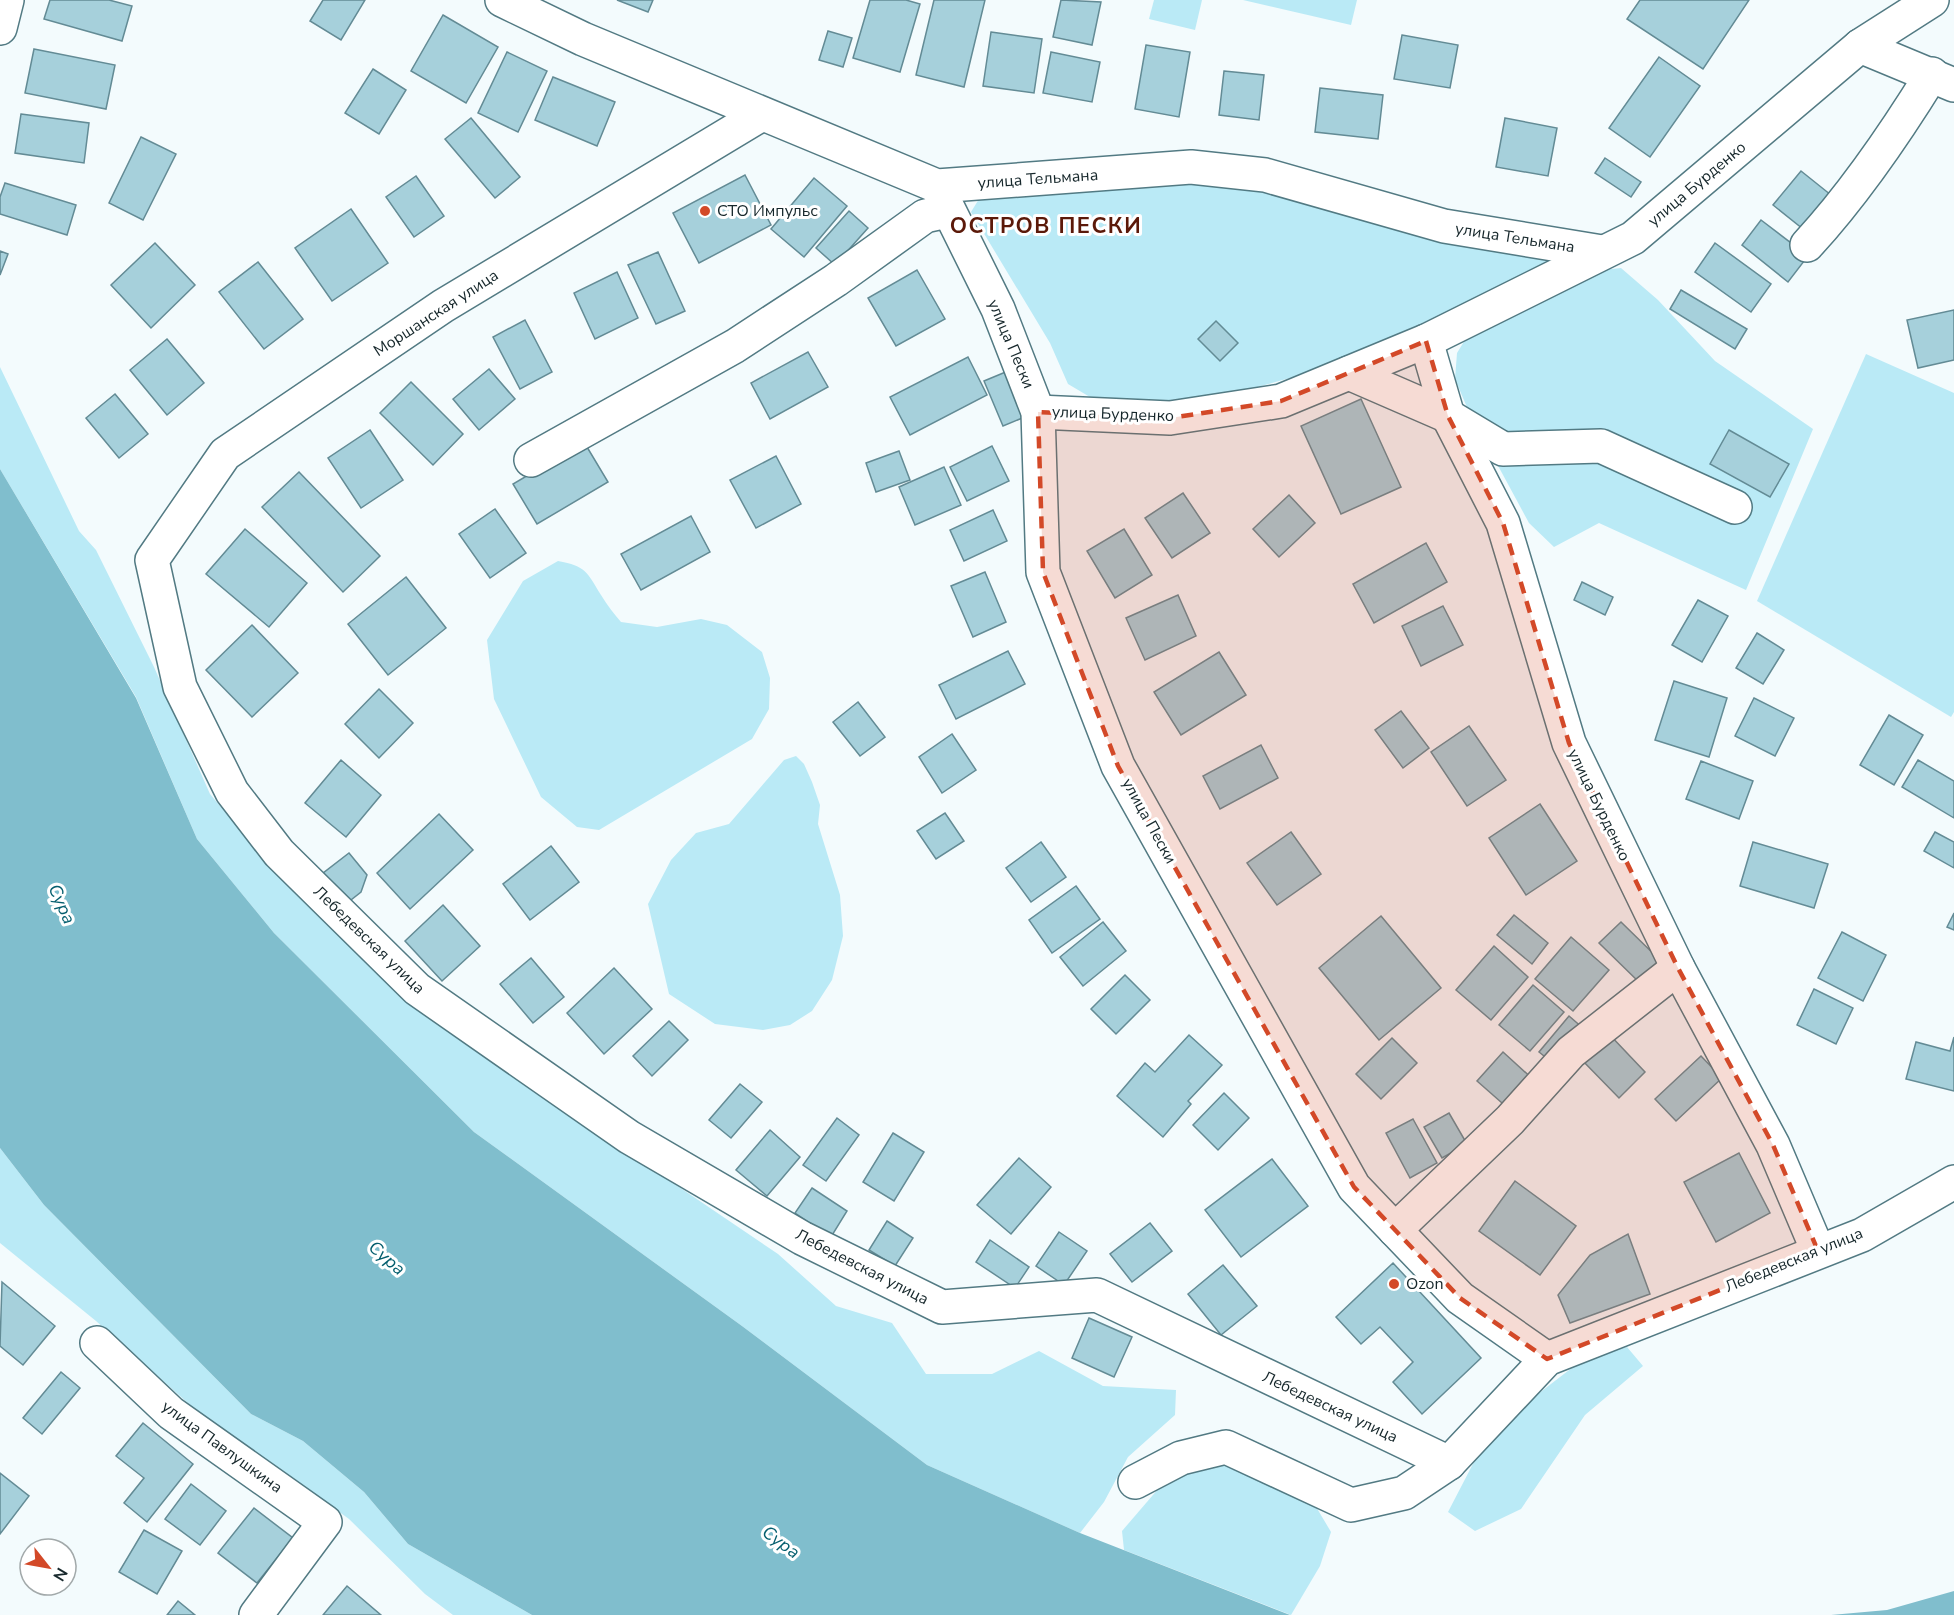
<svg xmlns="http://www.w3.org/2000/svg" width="1954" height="1615" font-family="'Nunito Sans',sans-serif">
<rect width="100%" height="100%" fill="#f3fbfd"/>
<g fill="#baeaf6">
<path d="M1154,0H1202L1195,30L1149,19Z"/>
<path d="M1243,0H1357L1351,25Z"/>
<path d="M1191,177L1268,185L1566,259L1315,371L1197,404L1095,400L1068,384L1050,343L971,212L979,199Z"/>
<path d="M1621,268L1658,300L1715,361L1813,429L1746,590L1599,523L1554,547L1529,523L1469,412L1455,379L1457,353L1471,330L1592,271Z"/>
<path d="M1866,354L1954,393V712L1951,717L1757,601Z"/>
<path d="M0,367L79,531L96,550L154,667L210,794L273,869L416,1009L778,1254L836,1306L892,1323L926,1374H992L1039,1351L1103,1386L1176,1390L1175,1415L1128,1457L1104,1502L1080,1533L927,1465L742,1326L474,1132L274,933L197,839L136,697L0,469Z"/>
<path d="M558,561C586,566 587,572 601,595C607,605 614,614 621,622L657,627L701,619L727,625L762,652L770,678L769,709L752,739L599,830L577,827L541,797L494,699L487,640L523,581Z"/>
<path d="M796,756L804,764L812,782L820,805L818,824L840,895L843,936L832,980L812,1011L790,1025L763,1030L715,1024L669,994L648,904L671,860L696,833L729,824L784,760Z"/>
<path d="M0,1148L44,1205L251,1414L303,1441L364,1492L408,1544L532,1615H453L425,1594L349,1519L283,1471L218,1430L96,1321L0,1243Z"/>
<path d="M1627,1347L1643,1366L1585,1415L1521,1509L1475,1531L1448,1512L1490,1431L1586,1357Z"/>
<path d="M1215,1456L1312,1500L1331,1532L1320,1566L1291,1615L1124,1550L1122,1531L1177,1467Z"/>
</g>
<g fill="#80becd">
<path d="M0,469L136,698L197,839L274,933L474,1132L742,1326L927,1465L1080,1533L1290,1615H532L408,1544L364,1492L303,1441L251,1414L44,1205L0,1148Z"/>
<path d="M1954,1591V1615H1831L1887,1610Z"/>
</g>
<g fill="#a6d0db" stroke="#638b95" stroke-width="1.5">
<path d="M50,0H109L132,6L122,41L44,19Z"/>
<path d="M323,0H365L341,40L310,21Z"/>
<path d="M617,0H653L648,12Z"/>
<path d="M870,0H906L920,4L900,72L853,58Z"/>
<path d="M934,0H985L964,87L916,75Z"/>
<path d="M1061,0L1101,2L1092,45L1053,37Z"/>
<path d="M1640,0H1749L1703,69L1627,19Z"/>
<path d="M443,15L498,47L466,103L411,71Z"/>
<path d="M828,31L852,38L843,67L819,60Z"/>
<path d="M991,32L1042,39L1034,93L983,86Z"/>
<path d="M1402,35L1458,45L1450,88L1394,79Z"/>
<path d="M1146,45L1190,52L1179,117L1135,109Z"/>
<path d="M34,49L115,65L106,109L25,93Z"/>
<path d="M507,52L547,71L518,132L478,113Z"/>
<path d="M1051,52L1100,62L1092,102L1043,93Z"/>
<path d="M1659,57L1700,86L1650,157L1609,128Z"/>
<path d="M373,69L406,90L379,134L345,113Z"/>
<path d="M1224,71L1264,75L1259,120L1219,115Z"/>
<path d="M553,77L615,102L597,146L535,120Z"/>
<path d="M1320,88L1383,95L1378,139L1315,132Z"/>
<path d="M21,114L89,123L84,163L15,153Z"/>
<path d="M471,118L520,177L495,198L445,139Z"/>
<path d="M1505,118L1557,128L1548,176L1496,167Z"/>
<path d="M141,137L176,154L143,220L109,203Z"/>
<path d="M1605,158L1641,182L1631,197L1595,173Z"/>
<path d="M1801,171L1831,195L1803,229L1773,205Z"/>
<path d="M745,175L771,225L699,263L673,213Z"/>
<path d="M416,176L444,216L414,237L386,197Z"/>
<path d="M814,178L847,206L804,257L771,229Z"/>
<path d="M5,183L76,205L67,235L0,214V197Z"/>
<path d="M351,209L388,263L332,301L295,248Z"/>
<path d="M849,211L868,228L835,265L816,248Z"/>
<path d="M1761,220L1808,256L1788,282L1742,245Z"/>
<path d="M155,243L195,285L151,328L111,285Z"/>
<path d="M1715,243L1771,284L1751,312L1695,272Z"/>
<path d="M0,251L8,254L0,275Z"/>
<path d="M658,252L685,311L656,324L628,265Z"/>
<path d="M258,262L303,319L264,349L219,292Z"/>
<path d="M917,270L945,319L896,346L868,298Z"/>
<path d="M617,272L638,318L595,339L574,293Z"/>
<path d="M1681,290L1747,329L1735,349L1670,309Z"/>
<path d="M1954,310V360L1918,368L1907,320Z"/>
<path d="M525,320L552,372L520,389L493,337Z"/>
<path d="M1216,321L1238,343L1220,361L1198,339Z"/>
<path d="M167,339L204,383L167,415L130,370Z"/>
<path d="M808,352L828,387L770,419L751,383Z"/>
<path d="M968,357L987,395L910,435L890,397Z"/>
<path d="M489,369L515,399L479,430L453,399Z"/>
<path d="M1008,371L1027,416L1003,426L984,381Z"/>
<path d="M411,382L463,434L433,465L380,413Z"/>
<path d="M115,394L148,434L119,458L86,418Z"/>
<path d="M1361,399L1401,487L1341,514L1301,426Z"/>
<path d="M370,430L403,480L361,508L328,458Z"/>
<path d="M1729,430L1789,464L1770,497L1710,464Z"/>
<path d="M584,442L608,482L537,524L513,484Z"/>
<path d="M992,446L1009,481L967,501L950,467Z"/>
<path d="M899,451L910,480L876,492L866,463Z"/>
<path d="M776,456L801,504L756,528L730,480Z"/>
<path d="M944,467L961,505L915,525L899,487Z"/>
<path d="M299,472L380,556L343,592L262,507Z"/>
<path d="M1183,493L1210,533L1172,558L1145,518Z"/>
<path d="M1289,495L1315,523L1279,557L1253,529Z"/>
<path d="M495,509L526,553L490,578L459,534Z"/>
<path d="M993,510L1007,541L964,561L950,530Z"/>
<path d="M691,516L710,552L641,590L621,554Z"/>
<path d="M245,529L307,583L269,627L206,574Z"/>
<path d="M1124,529L1152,575L1115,598L1087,551Z"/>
<path d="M1426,543L1447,582L1374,623L1353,584Z"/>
<path d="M985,572L1006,622L973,637L951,586Z"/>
<path d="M406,577L446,628L388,675L348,624Z"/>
<path d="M1582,582L1613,597L1605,615L1574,600Z"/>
<path d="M1178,595L1196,636L1145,660L1126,618Z"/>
<path d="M1698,600L1728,616L1702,662L1672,645Z"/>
<path d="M1443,606L1463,645L1421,666L1402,626Z"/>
<path d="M252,625L298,673L252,717L206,670Z"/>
<path d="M1757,633L1784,650L1763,684L1736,668Z"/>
<path d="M1008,651L1025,684L956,719L939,685Z"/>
<path d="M1219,652L1246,695L1181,735L1154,692Z"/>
<path d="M1674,681L1727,698L1709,757L1655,740Z"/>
<path d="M379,689L413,723L379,758L345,724Z"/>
<path d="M1754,698L1794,718L1775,756L1735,736Z"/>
<path d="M858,702L885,737L860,756L833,722Z"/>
<path d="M1401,711L1429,748L1403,768L1375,730Z"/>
<path d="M1889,715L1923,735L1894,785L1860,765Z"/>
<path d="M1469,726L1506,780L1467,806L1431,752Z"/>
<path d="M952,734L976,770L942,793L919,757Z"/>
<path d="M1261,745L1278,778L1220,809L1203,776Z"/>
<path d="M341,760L381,795L346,837L305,803Z"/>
<path d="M1918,760L1954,781V818L1902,787Z"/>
<path d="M1701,761L1753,781L1739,819L1686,799Z"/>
<path d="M1540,804L1577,861L1526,895L1489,838Z"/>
<path d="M945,813L964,841L936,859L917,831Z"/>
<path d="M439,814L473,850L410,909L377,873Z"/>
<path d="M1291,832L1321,874L1277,905L1247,863Z"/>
<path d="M1935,832L1954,842V868L1924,851Z"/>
<path d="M1041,842L1066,877L1031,902L1006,868Z"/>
<path d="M1753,842L1828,864L1814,908L1740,886Z"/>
<path d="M551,846L579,882L530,920L503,884Z"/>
<path d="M349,853L367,875L361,892L342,907L318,877Z"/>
<path d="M1076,886L1100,919L1052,953L1029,920Z"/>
<path d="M443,905L480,946L442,981L405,941Z"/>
<path d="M1954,913V930L1947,927Z"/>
<path d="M1514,915L1548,943L1532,964L1497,935Z"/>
<path d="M1381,916L1441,988L1379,1040L1319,968Z"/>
<path d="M1103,922L1126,951L1083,986L1060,957Z"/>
<path d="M1621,922L1665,965L1644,987L1599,943Z"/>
<path d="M1842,932L1886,955L1863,1001L1818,978Z"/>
<path d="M1571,937L1609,970L1573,1011L1535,979Z"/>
<path d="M1494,946L1528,977L1491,1020L1456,990Z"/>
<path d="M531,958L564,997L533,1023L500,984Z"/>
<path d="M614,968L652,1009L604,1054L567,1013Z"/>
<path d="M1125,975L1150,1000L1116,1034L1091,1009Z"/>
<path d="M1533,985L1564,1012L1530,1051L1499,1025Z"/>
<path d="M1814,989L1853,1008L1836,1044L1797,1025Z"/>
<path d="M1569,1016L1584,1029L1554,1064L1539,1052Z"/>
<path d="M669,1021L688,1040L652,1076L633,1056Z"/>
<path d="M1608,1033L1645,1072L1619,1098L1581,1059Z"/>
<path d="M1189,1035L1222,1065L1188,1101L1191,1104L1163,1137L1117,1096L1145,1063L1155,1072Z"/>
<path d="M1954,1037V1091L1906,1079L1916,1042L1950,1051Z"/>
<path d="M1392,1038L1417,1063L1381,1099L1356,1074Z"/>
<path d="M1503,1052L1536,1082L1510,1110L1477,1081Z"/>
<path d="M1701,1056L1722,1078L1676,1121L1655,1099Z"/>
<path d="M740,1084L762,1102L731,1138L709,1120Z"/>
<path d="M1224,1093L1249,1118L1218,1150L1193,1125Z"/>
<path d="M1449,1113L1467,1144L1442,1158L1424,1127Z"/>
<path d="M837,1118L859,1135L826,1181L803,1165Z"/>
<path d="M1413,1119L1437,1163L1410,1178L1386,1133Z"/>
<path d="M770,1130L800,1157L767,1196L736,1170Z"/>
<path d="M893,1133L924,1152L894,1201L863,1182Z"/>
<path d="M1739,1153L1770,1213L1716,1242L1684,1182Z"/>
<path d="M1019,1158L1051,1187L1011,1234L977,1205Z"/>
<path d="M1272,1159L1308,1206L1241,1257L1205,1210Z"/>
<path d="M1515,1181L1576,1226L1540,1275L1479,1231Z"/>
<path d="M812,1188L847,1211L831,1237L795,1213Z"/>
<path d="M887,1221L913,1238L895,1266L869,1250Z"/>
<path d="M1150,1223L1172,1251L1132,1282L1110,1254Z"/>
<path d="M1059,1232L1087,1251L1064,1285L1036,1266Z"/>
<path d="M1628,1234L1650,1294L1570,1323L1558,1295L1590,1255Z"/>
<path d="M990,1240L1029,1267L1015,1288L976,1262Z"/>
<path d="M1393,1263L1481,1358L1422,1414L1393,1382L1413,1362L1380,1327L1361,1344L1336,1317Z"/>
<path d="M1223,1265L1257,1306L1221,1335L1188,1294Z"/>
<path d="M2,1282L55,1326L23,1365L0,1346Z"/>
<path d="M1089,1318L1132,1337L1114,1377L1072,1358Z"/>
<path d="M61,1372L80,1388L42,1434L23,1418Z"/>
<path d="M143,1423L193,1464L147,1522L124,1503L144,1478L116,1456Z"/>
<path d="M0,1473L29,1496L0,1534Z"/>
<path d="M191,1484L226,1511L200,1545L165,1519Z"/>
<path d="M254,1508L293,1538L257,1583L218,1553Z"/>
<path d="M144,1530L182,1551L157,1594L119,1572Z"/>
<path d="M347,1586L381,1615H323Z"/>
<path d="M178,1601L195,1615H167Z"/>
</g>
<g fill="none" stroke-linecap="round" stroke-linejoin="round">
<defs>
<g id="minor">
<path d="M502,0L583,39L937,186L1191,167L1265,175L1444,226L1602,252"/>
<path d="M0,28L7,0"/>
<path d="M1860,46L1954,85"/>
<path d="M762,114L443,306L225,454L152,560L180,687L232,792L279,853L417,989L629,1137L802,1238L942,1307L1097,1295L1449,1463"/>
<path d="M937,186L998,309L1038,412L1043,572L1118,766L1354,1187L1460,1298L1547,1359"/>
<path d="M1807,245C1855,193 1895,134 1932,74"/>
<path d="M1426,341L1448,416L1503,523L1569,743L1678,968L1773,1145L1818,1251"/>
<path d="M1349,373L1448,416L1503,449L1601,446L1735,507"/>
<path d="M1038,412L1170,418L1281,401L1426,341L1633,238L1860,46L1932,0"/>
<path d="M531,460L735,346L836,280L925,216L948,211"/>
<path d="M1395,1230L1510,1120L1571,1052L1678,968"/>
<path d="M97,1343L171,1413L325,1522L256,1615"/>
<path d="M1135,1482L1181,1458L1226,1447L1351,1505L1404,1493L1449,1463L1547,1359L1862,1235L1954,1182"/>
</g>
</defs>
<use href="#minor" stroke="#527a83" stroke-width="36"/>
<use href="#minor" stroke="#fff" stroke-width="33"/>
</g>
<path fill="#d34928" fill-opacity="0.2" stroke="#d34928" stroke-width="4.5" stroke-dasharray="12 8" stroke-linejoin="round" d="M1426,341L1448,416L1503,523L1569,743L1678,968L1773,1145L1818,1251L1547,1359L1460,1298L1354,1187L1118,766L1043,572L1038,412L1170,418L1281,401Z"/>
<g fill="#d34928" stroke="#fff" stroke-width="2">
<circle cx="705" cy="211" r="6"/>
<circle cx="1394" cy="1284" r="6"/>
</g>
<g text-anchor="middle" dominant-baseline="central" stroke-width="6" stroke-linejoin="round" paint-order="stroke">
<g font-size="16" fill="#16272b" stroke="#fff">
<text transform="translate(1038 179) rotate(-4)">улица Тельмана</text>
<text transform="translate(1697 184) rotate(-40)">улица Бурденко</text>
<text transform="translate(1515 238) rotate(9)">улица Тельмана</text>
<text transform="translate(436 313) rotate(-33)">Моршанская улица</text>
<text transform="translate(1011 344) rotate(67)">улица Пески</text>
<text transform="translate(1113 414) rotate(2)">улица Бурденко</text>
<text transform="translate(1599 805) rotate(64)">улица Бурденко</text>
<text transform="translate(1149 821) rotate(61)">улица Пески</text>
<text transform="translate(369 940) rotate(44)">Лебедевская улица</text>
<text transform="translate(1794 1260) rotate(-22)">Лебедевская улица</text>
<text transform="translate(862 1267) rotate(27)">Лебедевская улица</text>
<text transform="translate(1330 1407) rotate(25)">Лебедевская улица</text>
<text transform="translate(222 1447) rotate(36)">улица Павлушкина</text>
</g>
<g font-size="16" fill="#16272b" stroke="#fff" text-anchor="start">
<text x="717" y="211">СТО Импульс</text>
<text x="1406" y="1284">Ozon</text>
</g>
<g font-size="18" font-style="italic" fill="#045e6e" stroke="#fff">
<text transform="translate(62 904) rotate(66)">Сура</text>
<text transform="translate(387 1258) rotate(41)">Сура</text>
<text transform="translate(781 1542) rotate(36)">Сура</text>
</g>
<g font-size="22" font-weight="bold" letter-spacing="1.5" fill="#5b1909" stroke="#fff">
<text x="1046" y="226">ОСТРОВ ПЕСКИ</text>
</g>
</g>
<g transform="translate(48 1567) rotate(121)"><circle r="28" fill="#ffffff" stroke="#a2a9aa" stroke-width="1.5"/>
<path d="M0-4.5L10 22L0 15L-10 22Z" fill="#d34928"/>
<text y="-9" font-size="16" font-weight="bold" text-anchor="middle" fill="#16272b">N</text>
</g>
</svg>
